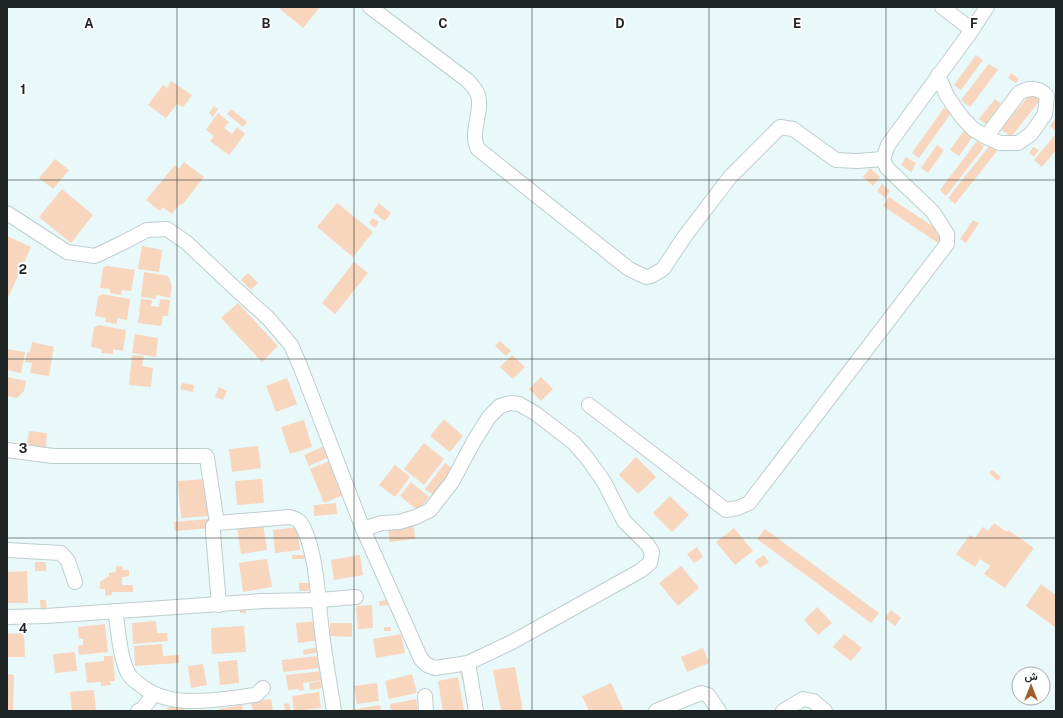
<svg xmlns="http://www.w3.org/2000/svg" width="1063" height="718" font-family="'Public Sans',Vazirmatn,sans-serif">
<rect width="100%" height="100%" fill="#e9f8f9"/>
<g fill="#f8d5bd">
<path d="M281,7H320L303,28L280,9Z"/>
<path d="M976,55L983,60L961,90L954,85Z"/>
<path d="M989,64L998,70L970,107L961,100Z"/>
<path d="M1011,73L1019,79L1016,83L1008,78Z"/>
<path d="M171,81L192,95L183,107L177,104L166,118L148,105L163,85L167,88Z"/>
<path d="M1032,92L1041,99L1011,137L1001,129Z"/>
<path d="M995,99L1001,103L986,124L979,119Z"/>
<path d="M214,106L218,109L213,117L209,113Z"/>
<path d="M944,108L951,113L919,158L912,153Z"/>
<path d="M231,109L247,122L243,127L227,114Z"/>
<path d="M218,113L229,122L224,128L232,134L237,127L245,134L229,155L210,141L214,136L206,130Z"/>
<path d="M1056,118V131L1050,126Z"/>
<path d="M965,129L974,135L959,156L950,150Z"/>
<path d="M1056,134V150L1042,167L1034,160Z"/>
<path d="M977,141L984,147L946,196L940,190Z"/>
<path d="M937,145L944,150L928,173L921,168Z"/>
<path d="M990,145L997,151L955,204L948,198Z"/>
<path d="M1033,147L1039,150L1034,157L1029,153Z"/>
<path d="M906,157L916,163L911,172L901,165Z"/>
<path d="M55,159L69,170L53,189L39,178Z"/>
<path d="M184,162L204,177L182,205L180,204L172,214L163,207L160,211L146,200L175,165L179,169Z"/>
<path d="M870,168L880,177L873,186L863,177Z"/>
<path d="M882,184L890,191L885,198L877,191Z"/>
<path d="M62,189L93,215L71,243L39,217Z"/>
<path d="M889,197L944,234L938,243L883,206Z"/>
<path d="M337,203L373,232L353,257L317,227Z"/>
<path d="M379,203L391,213L385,221L373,212Z"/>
<path d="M373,218L379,222L375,228L369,223Z"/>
<path d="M973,220L979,223L966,243L960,239Z"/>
<path d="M7,236L31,247L7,300Z"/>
<path d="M142,246L162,250L159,272L138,269Z"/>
<path d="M354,262L368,273L335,314L322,303Z"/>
<path d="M107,266L135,270L131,291L122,290L121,295L110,293V289L100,288L103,268Z"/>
<path d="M144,272L168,276L172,286L170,298L156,295V299L141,297Z"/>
<path d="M248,273L258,283L251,290L241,280Z"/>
<path d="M102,294L130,299L127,320L117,318V324L105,322L106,318L95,316L98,297Z"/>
<path d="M141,299L152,300L151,306L159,307L160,299L170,300L168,316H163L161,326L138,323Z"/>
<path d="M238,303L278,346L262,362L221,318Z"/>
<path d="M98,325L126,330L123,351L113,349V354L101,353L102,349L91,347L94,328Z"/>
<path d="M135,334L158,338L156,357L132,353Z"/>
<path d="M500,341L511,351L506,356L495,346Z"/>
<path d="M32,342L54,347L49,376L30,373L32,363L25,362L27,353L30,352Z"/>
<path d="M7,349L25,352L21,373L7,370Z"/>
<path d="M132,355L144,356L142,366L153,368L151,387L129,385Z"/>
<path d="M512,355L525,367L513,379L500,367Z"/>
<path d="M7,377L26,381L24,391L17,398L7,396Z"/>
<path d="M541,377L553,389L541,401L529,389Z"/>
<path d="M287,378L297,404L276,412L266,386Z"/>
<path d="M182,383L194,385L193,392L180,389Z"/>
<path d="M219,387L227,391L223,400L215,397Z"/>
<path d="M444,419L463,436L450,452L430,436Z"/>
<path d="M304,420L312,447L290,454L281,427Z"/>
<path d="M29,431L47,433L46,447L27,445Z"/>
<path d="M424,443L444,459L424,485L404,469Z"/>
<path d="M258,446L261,468L232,472L229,449Z"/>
<path d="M324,446L329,457L309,466L304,455Z"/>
<path d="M636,457L656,477L638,494L619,475Z"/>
<path d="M330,461L345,494L324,503L310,469Z"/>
<path d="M445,463L453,469L433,495L425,489Z"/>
<path d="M395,465L410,477L395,497L379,485Z"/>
<path d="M992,470L1001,477L998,481L989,473Z"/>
<path d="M206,479L209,516L181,518L178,481Z"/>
<path d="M262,479L264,503L237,505L235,481Z"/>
<path d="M411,482L429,497L418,511L400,496Z"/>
<path d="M670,496L689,515L672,532L653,513Z"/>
<path d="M336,503L337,514L314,516V505Z"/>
<path d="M209,519L210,528L175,531L174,522Z"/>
<path d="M994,523L1007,532L1008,530L1034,548L1005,588L984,574L990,566L980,559L975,567L956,554L970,535L975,538L983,527L988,531Z"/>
<path d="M263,524L267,550L241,554L237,528Z"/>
<path d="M414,526L415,539L390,542L388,529Z"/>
<path d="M297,527L300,550L275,553L273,530Z"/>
<path d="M734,528L753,551L735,565L716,542Z"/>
<path d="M765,529L879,613L871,623L757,539Z"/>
<path d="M697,547L703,557L694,563L687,554Z"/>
<rect x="292" y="555" width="13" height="4"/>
<path d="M360,555L363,575L334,580L331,560Z"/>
<path d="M764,555L769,562L760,568L755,561Z"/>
<path d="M267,559L272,587L243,592L239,563Z"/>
<rect x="35" y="562" width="11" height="9"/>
<path d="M116,566H122L123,570H129V576L122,577V585H133V592H112V595L105,596V589H100V582L109,576V573L116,572Z"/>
<path d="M681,566L699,588L678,606L659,583Z"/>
<path d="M27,571L28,603H7V572Z"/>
<rect x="299" y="583" width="15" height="8"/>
<path d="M1041,584L1056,595V628L1026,606Z"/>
<path d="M40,600H46L47,612L41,613Z"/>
<path d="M387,600L388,605L380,606L379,601Z"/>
<path d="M372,605L373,628L358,629L356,606Z"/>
<rect x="240" y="606" width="6" height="7"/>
<path d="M817,607L832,623L818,635L804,620Z"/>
<path d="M891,610L901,618L895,626L885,618Z"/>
<path d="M156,621L157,633H167L168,641L133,644L132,623Z"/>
<path d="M318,621L320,640L298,643L296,623Z"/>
<path d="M330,623H352V637L330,636Z"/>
<path d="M105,624L108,652L79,655L78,646L83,645V639H79L78,627Z"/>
<path d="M244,626L246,652L212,654L211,628Z"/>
<rect x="384" y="627" width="7" height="4"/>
<path d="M24,633L25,657H7V634Z"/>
<path d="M401,634L405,653L376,658L373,639Z"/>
<path d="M844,634L862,648L851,661L833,647Z"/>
<path d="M162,644L163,656L179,655V663L135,666L134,646Z"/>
<path d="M319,647L320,652L304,655L303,650Z"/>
<path d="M703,648L709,663L687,672L681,657Z"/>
<path d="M75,652L77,671L55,673L53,654Z"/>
<path d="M104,656H113L115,681H110L111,685L101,686V682L87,683L85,663L104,661Z"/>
<path d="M317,656L319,668L283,672L282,660Z"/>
<path d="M237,660L239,683L220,685L218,662Z"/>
<path d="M203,664L207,685L191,688L188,666Z"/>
<path d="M515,667L523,711H501L493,670Z"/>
<path d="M464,670L466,680H462L460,671Z"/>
<path d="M321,671L322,680L303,683L304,690L299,691V689L288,690L286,675Z"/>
<path d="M7,674L14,675L13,711H7Z"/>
<path d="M412,674L417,693L389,699L385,681Z"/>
<path d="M458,677L464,711H443L438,681Z"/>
<path d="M321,681L322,688L310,690L309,683Z"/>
<path d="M377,683L379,701L357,704L354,686Z"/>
<path d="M611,683L624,711H589L582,696Z"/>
<path d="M94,690L96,711H72L70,692Z"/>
<path d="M319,692L321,708L294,711L292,696Z"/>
<path d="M271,699L273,711H253L251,702Z"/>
<path d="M416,699L418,711H391L390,704Z"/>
<path d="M289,703L291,711H285L284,704Z"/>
<path d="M183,704L185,711H168L167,708Z"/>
<path d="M242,705L243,711H219V709Z"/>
<path d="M380,705L381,711H349V710Z"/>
</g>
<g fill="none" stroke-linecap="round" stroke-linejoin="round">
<defs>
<g id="minor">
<path d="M370,7L467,80C471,84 476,89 478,95C483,113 469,133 478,149L629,269L646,277L651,276L663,269L685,236L730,177L780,127L793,129L836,160L857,161L883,159"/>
<path d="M942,7L972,30"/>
<path d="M938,75L947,96L961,116L973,129L986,137L1000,143H1018L1031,134L1045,114L1047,96C1039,87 1029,87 1019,93L986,137"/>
<path d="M7,213L67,252L95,256L124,242L147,230L167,229L187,243L238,291L268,318L291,345L301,368L363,529L421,659L427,665L435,668L468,663L514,641L640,571L650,563L652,552L647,544L624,521L604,482L587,458L574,443L535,413L519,404L511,403L500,406L489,417L474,441L452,482L430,510L416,517L399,522L382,523L363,529"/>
<path d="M589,405L726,510L738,508L749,503L947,244V234L933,212L887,168L883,159L888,145L972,30L987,7"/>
<path d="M7,450L53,456H206L207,458L217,523L213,526V532L219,605"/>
<path d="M217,523L289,517C293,518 298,519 300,522C317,547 318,603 322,632C325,659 330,685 334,711"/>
<path d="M7,550L61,553L68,561L75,582"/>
<path d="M115,611C119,631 119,655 128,673C130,677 135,681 139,684C170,711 219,699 256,695L263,688"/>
<path d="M7,617L46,616L263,601L320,600L356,597"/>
<path d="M468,663L476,711"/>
<path d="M425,696L426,711"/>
<path d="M138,711L142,710L153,695"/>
<path d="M656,711L701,693L708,695L719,711"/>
<path d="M783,711L803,699L813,701L825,711"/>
</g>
</defs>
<use href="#minor" stroke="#becdce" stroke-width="16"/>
<use href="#minor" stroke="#fff" stroke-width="14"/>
</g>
<path fill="none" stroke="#1f2525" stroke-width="1" stroke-opacity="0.55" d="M177,7V711M354,7V711M532,7V711M709,7V711M886,7V711M7,180H1056M7,359H1056M7,538H1056"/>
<g font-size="13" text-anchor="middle" font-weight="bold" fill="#1f2525" stroke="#fff" stroke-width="4" stroke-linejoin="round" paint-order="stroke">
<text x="89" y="28">A</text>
<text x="266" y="28">B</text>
<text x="443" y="28">C</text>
<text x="620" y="28">D</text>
<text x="797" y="28">E</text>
<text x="974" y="28">F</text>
<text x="23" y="94">1</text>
<text x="23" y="274">2</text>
<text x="23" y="453">3</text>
<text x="23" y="633">4</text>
</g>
<rect width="1063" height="718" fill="none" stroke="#1f2525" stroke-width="16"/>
<g transform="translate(1031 686)"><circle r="19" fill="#ffffff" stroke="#a5a8a8"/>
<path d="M0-3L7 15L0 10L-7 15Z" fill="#a05f2a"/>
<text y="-6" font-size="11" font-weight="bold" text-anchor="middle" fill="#1f2525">ش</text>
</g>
</svg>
